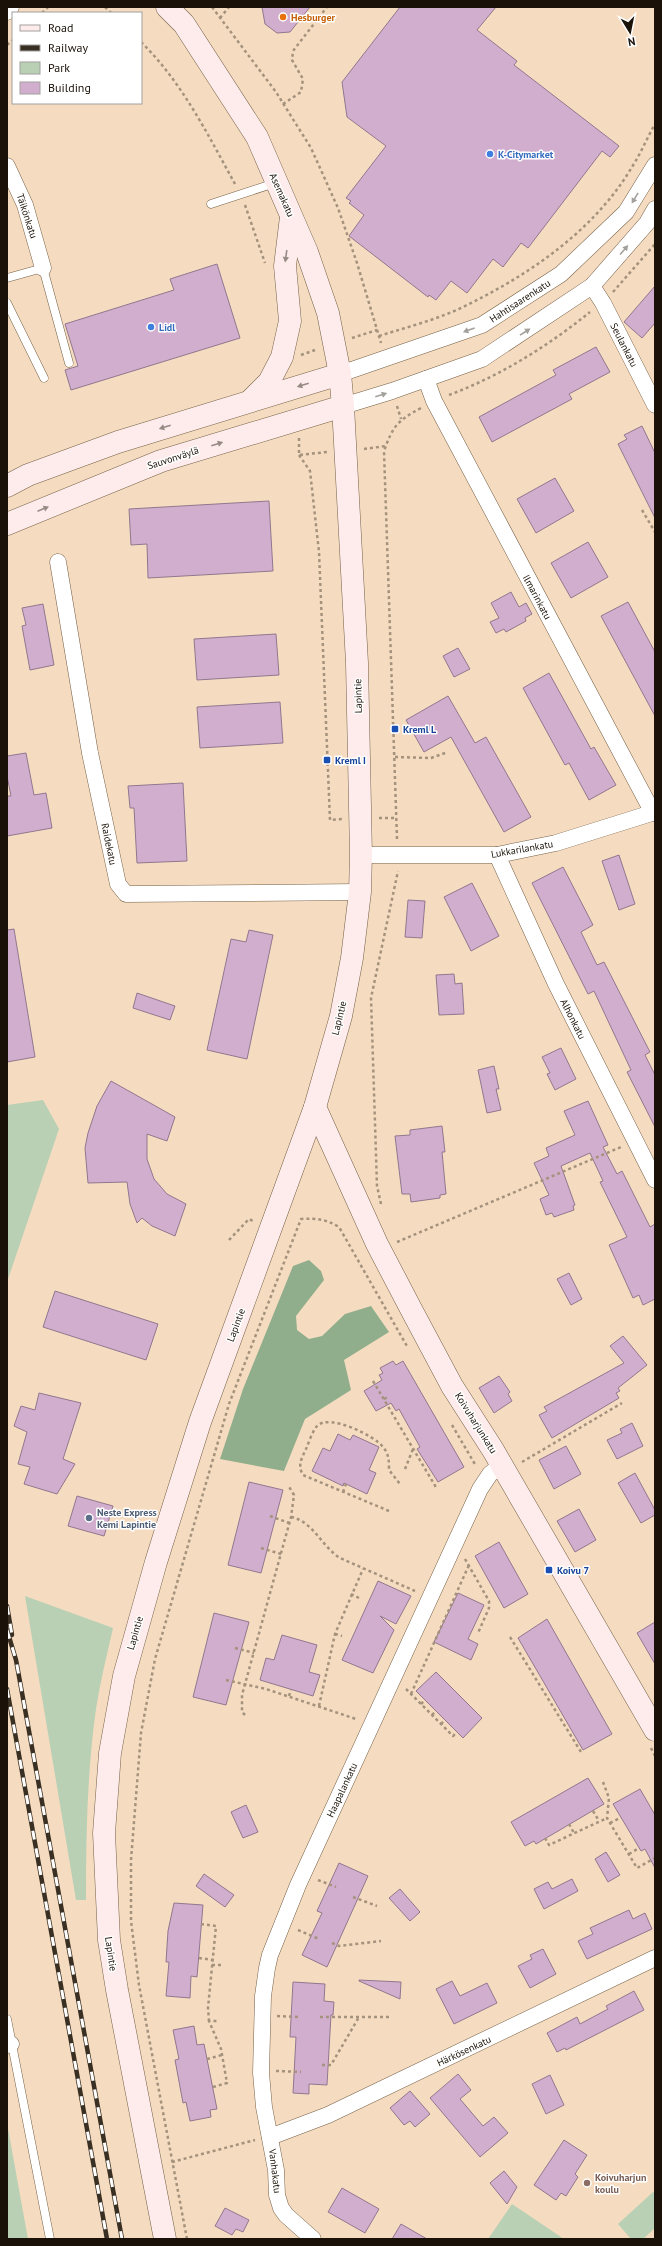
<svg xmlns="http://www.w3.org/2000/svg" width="662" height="2246" font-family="'PT Sans',sans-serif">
<rect width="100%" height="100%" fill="#f5dcc0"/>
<g fill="#b9d0b5">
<path d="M43,1100L59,1129L7,1282V1105Z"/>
<path d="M25,1596L113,1628C107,1655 100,1682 96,1709C87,1773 86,1836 86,1900H76Z"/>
<path d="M7,2123L28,2239H7Z"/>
<path d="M653,2192L655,2194V2228L643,2239H631L618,2224Z"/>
<path d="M512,2204L564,2239H488Z"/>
</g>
<path fill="#90ae8b" d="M309,1260L321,1271L324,1280L296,1316L297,1330L309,1339L322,1336L345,1314L371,1306L389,1332L344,1360L351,1390L305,1419L284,1471L220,1459L243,1389L293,1266Z"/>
<g fill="#d2aece" stroke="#91778e">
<path d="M262,7H310L290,32L277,33L265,24Z"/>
<path d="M400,7H496L477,30L517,61L514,65L619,146L610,157L602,151L528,248L521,243L503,267L493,259L467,293L451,281L436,300L429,295L428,297L349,236L364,215L349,203L351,201L346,198L386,146L347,117L342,82Z"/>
<path d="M217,264L240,338L71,390L65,370L78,366L65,324L174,290L170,279Z"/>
<path d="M655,286V323L642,338L624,322Z"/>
<path d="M596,347L610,372L569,394L572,399L492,442L479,417L556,375L553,370Z"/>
<path d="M642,426L655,453V518L618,444L627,439L624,435Z"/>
<path d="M555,478L574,511L536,533L517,499Z"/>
<path d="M269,501L273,571L148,578L147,544L131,545L129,509Z"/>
<path d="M588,542L608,577L571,598L551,563Z"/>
<path d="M511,592L519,607L526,603L532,614L525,618L526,621L506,632L504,629L496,633L490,622L499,618L491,603Z"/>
<path d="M628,602L655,652V716L601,616Z"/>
<path d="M43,604L54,665L30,670L22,626L26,625L22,608Z"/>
<path d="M276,634L279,675L197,680L194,639Z"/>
<path d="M458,648L470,669L454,677L443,656Z"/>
<path d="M549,673L591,749L594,747L616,785L589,800L569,763L565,765L523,688Z"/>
<path d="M448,696L475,743L486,737L531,817L504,832L451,737L424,752L406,720Z"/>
<path d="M280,702L283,743L200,748L197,707Z"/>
<path d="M26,753L34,795L46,793L52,828L7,836V796H11L7,776V756Z"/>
<path d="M183,783L187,861L137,863L134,808H130L128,786Z"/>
<path d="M619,855L635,904L619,910L602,861Z"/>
<path d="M563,867L593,925L581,932L597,965L604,962L650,1052L645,1055L655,1075V1127L627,1072L631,1070L594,991L588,994L532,883Z"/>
<path d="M472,883L499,936L471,951L444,897Z"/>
<path d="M408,900L425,901L422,938L405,937Z"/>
<path d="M14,929L35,1057L7,1062V930Z"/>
<path d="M249,930L273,935L247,1059L207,1050L231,939L246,942Z"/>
<path d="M454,974L455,984L462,983L464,1014L439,1015L436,975Z"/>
<path d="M137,993L175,1006L170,1020L133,1008Z"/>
<path d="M561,1048L576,1079L555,1090L547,1074L550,1073L542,1057Z"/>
<path d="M494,1066L499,1089H496L501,1110L487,1113L478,1070Z"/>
<path d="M111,1081L175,1117L167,1141L147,1134V1159L154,1179L167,1194L186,1204L175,1236L152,1226L142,1218L137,1223L130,1204L127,1182L88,1183L85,1148L88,1133L97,1106Z"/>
<path d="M588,1101L608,1145L603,1147L617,1174L622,1171L650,1227L655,1224V1299L643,1305L639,1295L633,1298L609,1245L627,1237L600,1182L603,1181L590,1153L561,1166L575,1205L573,1206L574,1210L554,1217L552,1213L546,1215L540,1199L549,1195L534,1163L549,1156L546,1148L575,1135L564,1111Z"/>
<path d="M442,1126L445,1152H442L446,1194L440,1195V1198L411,1202L410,1194H402L395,1136L410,1135V1130Z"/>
<path d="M569,1273L582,1299L571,1305L557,1279Z"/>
<path d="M55,1291L158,1324L146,1360L43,1327Z"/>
<path d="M623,1336L647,1365L618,1388L620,1391L616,1393L619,1398L552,1438L539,1415L547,1411L544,1407L624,1363L610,1346Z"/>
<path d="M393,1361L396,1365L403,1361L464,1467L438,1482L417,1449L420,1447L399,1409L396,1411L391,1403L376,1411L364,1391L382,1380L379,1375L383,1373L380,1368Z"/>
<path d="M499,1376L510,1392L508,1394L512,1401L494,1413L479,1388Z"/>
<path d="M39,1393L81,1403L63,1459L75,1464L57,1494L24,1484L30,1467L18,1464L27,1432L14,1426L21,1406L35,1410Z"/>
<path d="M632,1423L643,1446L617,1459L607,1440L622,1433L620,1429Z"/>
<path d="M338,1434L350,1440L353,1435L379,1447L369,1470L376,1473L367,1494L344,1483L343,1486L312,1471L323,1448L330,1451Z"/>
<path d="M566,1446L581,1474L554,1489L539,1460Z"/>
<path d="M635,1473L655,1510V1515L641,1523L618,1483Z"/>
<path d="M249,1482L283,1490L261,1573L228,1565Z"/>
<path d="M77,1496L113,1506L104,1536L68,1526Z"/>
<path d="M579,1509L596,1540L575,1552L557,1521Z"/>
<path d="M499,1542L528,1594L504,1608L475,1556Z"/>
<path d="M378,1581L411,1596L396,1624L380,1616L394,1630L373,1673L342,1660Z"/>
<path d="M458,1593L484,1605L468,1639L478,1644L471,1660L434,1642Z"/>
<path d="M214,1613L249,1622L226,1705L193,1697Z"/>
<path d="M547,1619L612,1734L583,1750L518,1638Z"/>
<path d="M655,1622V1664L637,1633Z"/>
<path d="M282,1635L317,1645L309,1672L320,1675L313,1696L260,1680L266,1658L274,1660Z"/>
<path d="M436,1672L482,1718L463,1738L416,1691Z"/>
<path d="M588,1778L604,1804L536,1844L534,1841L525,1846L511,1822Z"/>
<path d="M640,1789L655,1815V1868L645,1849L641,1851L613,1804Z"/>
<path d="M246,1805L258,1832L243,1838L231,1812Z"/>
<path d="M606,1852L620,1875L608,1882L595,1859Z"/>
<path d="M339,1863L368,1876L327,1967L302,1955L322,1913L317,1911Z"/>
<path d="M204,1874L234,1895L225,1907L196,1886Z"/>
<path d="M572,1879L578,1891L544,1909L534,1889L548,1882L552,1889Z"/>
<path d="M400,1889L420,1912L410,1921L389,1898Z"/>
<path d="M174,1903L203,1905L197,1977L191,1976L190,1998L166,1996L169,1962H166L168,1931Z"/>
<path d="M629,1910L633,1919L645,1913L652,1929L587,1959L578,1941L593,1934L590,1928Z"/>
<path d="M543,1949L556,1974L530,1988L518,1966L532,1959L530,1955Z"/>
<path d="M359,1980L401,1982L400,1999L359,1981Z"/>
<path d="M452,1981L460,1996L487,1983L497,2003L454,2024L436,1989Z"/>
<path d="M293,1982L325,1984L324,2001L334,2002L333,2015H331L327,2085L309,2084V2094L293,2093L296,2037H290Z"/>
<path d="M634,1991L644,2010L566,2050L565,2048L557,2052L547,2033L577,2017L580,2024L608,2009L606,2006Z"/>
<path d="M194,2026L197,2045L204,2044L217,2109L210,2110L211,2117L190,2121L186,2102L183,2103L175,2060L179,2059L173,2030Z"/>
<path d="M458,2074L471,2090L460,2099L483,2126L494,2117L508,2133L480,2157L430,2098Z"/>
<path d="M550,2075L564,2105L546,2114L532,2084Z"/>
<path d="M410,2091L430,2114L415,2127L410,2121L404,2125L390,2108Z"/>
<path d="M564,2140L587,2155L575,2174L578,2177L566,2196L561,2193L556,2200L534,2185Z"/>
<path d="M504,2171L517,2187L507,2204L490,2183Z"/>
<path d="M342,2188L379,2209L365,2233L328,2212Z"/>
<path d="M225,2208L249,2220L243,2232L236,2229L232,2235L215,2226Z"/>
<path d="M401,2224L427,2239H392Z"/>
</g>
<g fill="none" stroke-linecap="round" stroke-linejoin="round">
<defs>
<g id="lane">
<path d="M211,204L275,183"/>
<path d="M7,278L43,268L69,363"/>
<path d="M7,303L44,378"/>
<path d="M7,2019L50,2239"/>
</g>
<g id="street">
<path d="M7,12L11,7"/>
<path d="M7,166L25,205L43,268"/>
<path d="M592,286L603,303L655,405"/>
<path d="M340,374L482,325L561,274L626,212L655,165"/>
<path d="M426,379L434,401L653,813"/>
<path d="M343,406L392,391L482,359L592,286L647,223L655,209"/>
<path d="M58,562L90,753L118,884L126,894L360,892"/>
<path d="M361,855H497L556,843L655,812"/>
<path d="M497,855L556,984L655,1180"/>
<path d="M7,2045L11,2044"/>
<path d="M270,2137L328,2115L655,1958"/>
<path d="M313,2239L286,2215L281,2208L277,2195L276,2170L264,2107L261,2073L263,1996L267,1968L270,1955L298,1885L480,1489L490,1474L501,1465"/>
</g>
<g id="secondary">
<path d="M250,401L269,382L282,357L290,321L285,266L291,217"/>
<path d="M7,486L28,475L118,442L340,374"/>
<path d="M7,524L161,461L343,406"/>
<path d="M315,1107L377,1244L411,1309L452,1386L493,1450L655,1730"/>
<path d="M165,2239L117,1990L109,1940L104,1833L110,1753L124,1676L156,1562L200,1422L315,1107L341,1016L352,958L360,892L361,855L357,663L343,406L340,374L328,313L307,252L257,137L184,24L167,7"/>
</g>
</defs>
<use href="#lane" stroke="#766047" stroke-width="9"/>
<use href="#street" stroke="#766047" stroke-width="17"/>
<use href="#secondary" stroke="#766047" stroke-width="23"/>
<g stroke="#a5927d" stroke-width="2.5" stroke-dasharray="3 3" stroke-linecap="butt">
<path d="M105,7L111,13"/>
<path d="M212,7L276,92L311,148L338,208L357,263L381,343"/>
<path d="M42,13L48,7"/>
<path d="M220,18L229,7"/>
<path d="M141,42C182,82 208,135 235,184"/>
<path d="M7,45L13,40"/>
<path d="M283,104L301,92L303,79L292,60L293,51L327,7"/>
<path d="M245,205L265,263"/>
<path d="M613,292L655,244"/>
<path d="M379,336C407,327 436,320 463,307C529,275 594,231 632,167C641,153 647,138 655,124"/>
<path d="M352,338L377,330"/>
<path d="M301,355L315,350"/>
<path d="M449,395C500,376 548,346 590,312"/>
<path d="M397,406L401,419"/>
<path d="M299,438V455L327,452"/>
<path d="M364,449L386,446"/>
<path d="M299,455L310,471L319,552L330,820L342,819"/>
<path d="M642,510L655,532"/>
<path d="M395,757L431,758L448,752"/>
<path d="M379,818H397"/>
<path d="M397,839L384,451C393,426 397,421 421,408"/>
<path d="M381,1204L377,1186L371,998L398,871"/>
<path d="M229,1240L249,1219L253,1221"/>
<path d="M397,1242L621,1147"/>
<path d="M373,1381L437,1489"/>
<path d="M384,1399L388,1397"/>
<path d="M452,1425L476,1466"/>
<path d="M522,1462L622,1403"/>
<path d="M405,1469L413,1449"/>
<path d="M343,1492L346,1484"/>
<path d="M389,1511L303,1475C297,1465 302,1458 306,1449C309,1442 312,1432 317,1426C329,1413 375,1436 383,1447C389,1454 389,1461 389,1470L400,1484"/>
<path d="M270,1516L289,1523"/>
<path d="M291,1517C314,1522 321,1546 340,1558L415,1591"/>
<path d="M261,1548L281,1554"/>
<path d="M465,1559L489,1601V1608L478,1633"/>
<path d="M351,1594L359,1598"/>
<path d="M335,1634L342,1636"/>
<path d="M510,1637L581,1752"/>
<path d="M235,1648L254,1653"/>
<path d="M226,1680L266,1689L356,1719"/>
<path d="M406,1689L453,1736L457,1732"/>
<path d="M411,1694L469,1565"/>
<path d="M289,1696L291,1690"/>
<path d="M421,1704L425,1700"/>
<path d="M319,1706L335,1634L363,1569"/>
<path d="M245,1715L242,1712V1695L291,1517L294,1495L288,1485"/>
<path d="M432,1715L436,1711"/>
<path d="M441,1724L445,1720"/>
<path d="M651,1748L655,1756"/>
<path d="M603,1782L609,1798L607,1818L637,1868L655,1858"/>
<path d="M593,1811L599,1821"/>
<path d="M610,1823L620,1818"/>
<path d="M569,1824L574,1833"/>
<path d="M545,1838L549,1845L607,1818"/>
<path d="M629,1854L639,1848"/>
<path d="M318,1880L336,1887"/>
<path d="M353,1897L377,1906"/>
<path d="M201,1924L216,1926L208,2008L209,2021"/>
<path d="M298,1930L319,1939"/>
<path d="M332,1943L339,1946L381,1941"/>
<path d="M199,1958L213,1960"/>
<path d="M212,1965H221"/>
<path d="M277,2016L298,2017"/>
<path d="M320,2017H390"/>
<path d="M207,2059L222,2055"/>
<path d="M322,2065H331L359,2017"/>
<path d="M276,2071L301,2072"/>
<path d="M213,2087L227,2083L221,2049L209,2021H219"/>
<path d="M172,2162L255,2140"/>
<path d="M187,2239L139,1985L131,1921V1860L141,1733L155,1659L229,1404L301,1219C316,1218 326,1219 339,1227L408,1348"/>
</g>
<use href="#lane" stroke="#fff" stroke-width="8"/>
<use href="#street" stroke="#fff" stroke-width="16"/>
<use href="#secondary" stroke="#fdeceb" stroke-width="22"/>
<defs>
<g id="rail">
<path d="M7,1606L12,1635"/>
<path d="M7,1630L16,1660L122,2239"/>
<path d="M7,1689L107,2239"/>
</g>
</defs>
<use href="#rail" stroke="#392f22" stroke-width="4.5"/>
<use href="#rail" stroke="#fff" stroke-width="3" stroke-dasharray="9" stroke-linecap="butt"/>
</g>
<defs><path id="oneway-solid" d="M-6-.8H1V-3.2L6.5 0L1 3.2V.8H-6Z"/></defs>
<g fill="#a3a09c">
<use href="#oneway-solid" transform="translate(635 198) rotate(121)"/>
<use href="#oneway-solid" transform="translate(624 250) rotate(-49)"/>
<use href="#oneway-solid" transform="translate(469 330) rotate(160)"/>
<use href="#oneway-solid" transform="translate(525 332) rotate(-32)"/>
<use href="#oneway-solid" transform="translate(381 395) rotate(-17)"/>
</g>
<g fill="#978a85">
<use href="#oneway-solid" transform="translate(286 256) rotate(98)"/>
<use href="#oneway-solid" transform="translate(303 385) rotate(163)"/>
<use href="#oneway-solid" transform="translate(165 427) rotate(163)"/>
<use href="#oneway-solid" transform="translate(217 444) rotate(-17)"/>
<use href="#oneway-solid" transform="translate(43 509) rotate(-23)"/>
</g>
<circle fill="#e8710a" stroke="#fff" stroke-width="1.5" cx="283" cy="17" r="4"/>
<g fill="#3f7fe0" stroke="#fff" stroke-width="1.5">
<circle cx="490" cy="154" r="4"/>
<circle cx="151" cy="327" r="4"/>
</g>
<g fill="#1a4fb4" stroke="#fff" stroke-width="1.5">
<rect x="391" y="725" width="8" height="8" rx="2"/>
<rect x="323" y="756" width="8" height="8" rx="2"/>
<rect x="545" y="1566" width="8" height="8" rx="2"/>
</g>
<circle fill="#5c6f8a" stroke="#fff" stroke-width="1.5" cx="89" cy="1518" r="4"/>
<circle fill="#8d6e63" stroke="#fff" stroke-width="1.5" cx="587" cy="2183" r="4"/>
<g text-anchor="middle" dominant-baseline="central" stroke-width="3" stroke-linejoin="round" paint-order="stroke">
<g font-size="10" font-weight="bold" fill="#c56008" stroke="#fff" text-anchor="start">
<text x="291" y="17">Hesburger</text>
</g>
<g font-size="10" font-weight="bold" fill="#366cbe" stroke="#fff" text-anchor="start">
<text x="498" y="154">K-Citymarket</text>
<text x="159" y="327">Lidl</text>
</g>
<g font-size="10" fill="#1a1208" stroke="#fff">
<text transform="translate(282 195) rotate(66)">Asemakatu</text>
<text transform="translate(27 216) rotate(72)">Täikönkatu</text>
<text transform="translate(520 301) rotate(-33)">Hahtisaarenkatu</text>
<text transform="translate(624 345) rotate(63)">Seulankatu</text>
<text transform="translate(173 458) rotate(-18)">Sauvonväylä</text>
<text transform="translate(537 597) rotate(62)">Ilmarinkatu</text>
<text transform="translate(358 696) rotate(-91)">Lapintie</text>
<text transform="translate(109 844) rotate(78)">Raidekatu</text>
<text transform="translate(522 849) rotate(-10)">Lukkarilankatu</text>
<text transform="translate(339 1018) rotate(-76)">Lapintie</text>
<text transform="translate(573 1019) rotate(63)">Alhonkatu</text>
<text transform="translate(236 1325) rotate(-70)">Lapintie</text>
<text transform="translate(476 1423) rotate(58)">Koivuharjunkatu</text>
<text transform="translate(135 1633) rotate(-74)">Lapintie</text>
<text transform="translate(342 1790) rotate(-65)">Haapalankatu</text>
<text transform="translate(111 1954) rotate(82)">Lapintie</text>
<text transform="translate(464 2051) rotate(-25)">Härkösenkatu</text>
<text transform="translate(275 2171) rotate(83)">Vanhakatu</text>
</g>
<g font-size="10" font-weight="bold" fill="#164399" stroke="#fff" text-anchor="start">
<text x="403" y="729">Kreml L</text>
<text x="335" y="760">Kreml I</text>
<text x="557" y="1570">Koivu 7</text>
</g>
<g font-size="10" font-weight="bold" fill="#4e5e75" stroke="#fff" text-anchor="start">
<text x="97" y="1512">Neste Express<tspan x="97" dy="12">Kemi Lapintie</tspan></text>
</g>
<g font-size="10" font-weight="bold" fill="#785e54" stroke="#fff" text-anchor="start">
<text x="595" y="2177">Koivuharjun<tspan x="595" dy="12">koulu</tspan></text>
</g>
</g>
<rect width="662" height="2246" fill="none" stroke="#1a1208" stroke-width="16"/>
<rect x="12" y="12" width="130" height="92" fill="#ffffff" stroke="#a3a09c"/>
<rect x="20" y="25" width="20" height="6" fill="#fdeceb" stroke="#a3a09c"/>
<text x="48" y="32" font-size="12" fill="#1a1208">Road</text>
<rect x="20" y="45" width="20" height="6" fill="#392f22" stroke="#a3a09c"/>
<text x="48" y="52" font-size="12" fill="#1a1208">Railway</text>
<rect x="20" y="62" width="20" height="12" fill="#b9d0b5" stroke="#a3a09c"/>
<text x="48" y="72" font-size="12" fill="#1a1208">Park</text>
<rect x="20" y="82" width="20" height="12" fill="#d2aece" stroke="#a3a09c"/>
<text x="48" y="92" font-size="12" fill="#1a1208">Building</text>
<g transform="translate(630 32) rotate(170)" stroke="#ffffff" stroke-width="3" paint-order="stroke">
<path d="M0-3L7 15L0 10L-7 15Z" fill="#1a1208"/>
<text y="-6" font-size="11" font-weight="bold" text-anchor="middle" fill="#1a1208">N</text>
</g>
</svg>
